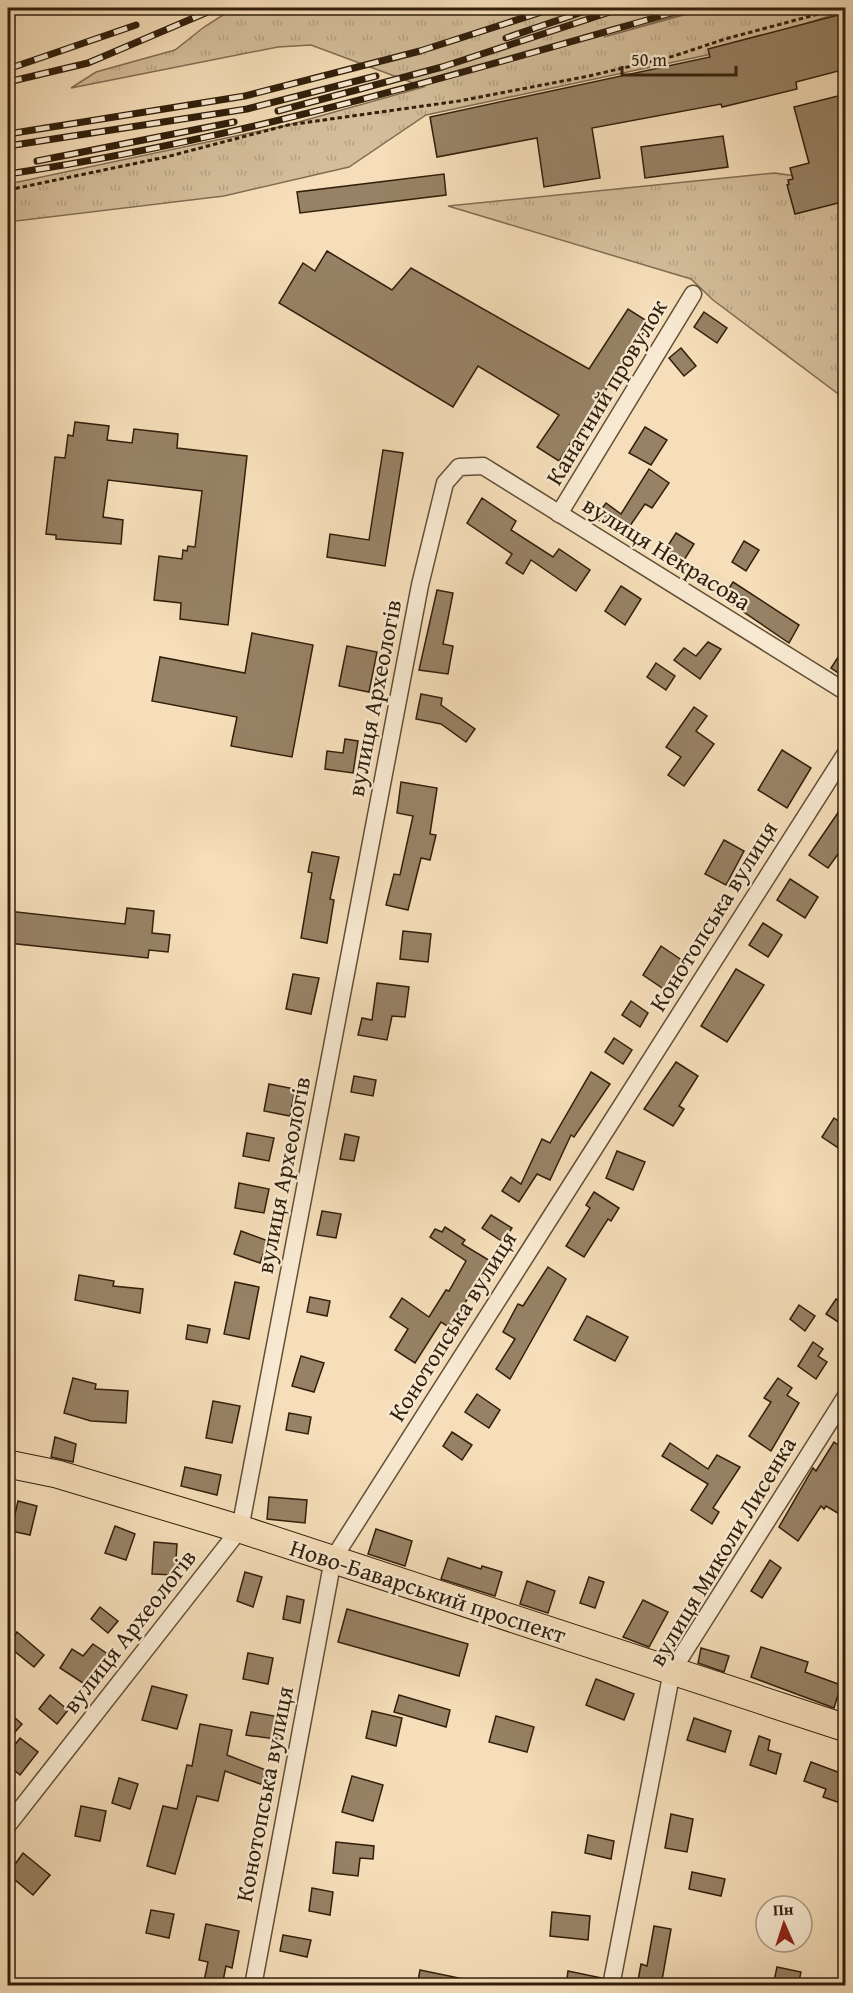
<svg xmlns="http://www.w3.org/2000/svg" width="853" height="1993" font-family="'Gentium Book Plus',serif">
<defs>
<pattern id="grass-tufts" width="24" height="20" patternUnits="userSpaceOnUse" patternTransform="scale(1.5)"><rect width="24" height="20" fill="#d4be9b"/><path d="M3 7l-1-3M5 7V3M7 7l1-3M15 17l-1-3M17 17v-4M19 17l1-3" fill="none" stroke="#b6a384"/></pattern>
</defs>
<rect width="100%" height="100%" fill="#f5deb9"/>
<filter id="stains"><feTurbulence type="fractalNoise" baseFrequency=".00333" numOctaves="4"/><feColorMatrix values="0 0 0 0 .2 0 0 0 0 .09 0 0 0 0 .02 0 0 0 .5 -.17"/></filter>
<radialGradient id="worn" r=".72"><stop offset=".6" stop-color="#630" stop-opacity="0"/><stop offset="1" stop-color="#630" stop-opacity=".3"/></radialGradient>
<g fill="url(#grass-tufts)" stroke="#836e53" stroke-width="1.5">
<path d="M234,8H704L604,37L709,8H845V11L707,55L426,115L349,167L224,196L8,222V184L288,125L424,87L311,45L278,47L71,88L96,72L175,50L204,27Z"/>
<path d="M775,173L845,183V399L713,300L691,279L448,206Z"/>
</g>
<g fill="#978265" stroke="#321f0b" stroke-width="1.5">
<path d="M846,13V69L796,82L797,89L722,107L721,104L592,128L600,178L544,187L537,138L437,157L430,117L710,57L708,49Z"/>
<path d="M846,94V201L795,214L787,185L789,184L788,180L793,179L790,168L809,163L794,107Z"/>
<path d="M723,136L728,167L645,178L641,147Z"/>
<path d="M444,174L446,195L300,213L297,192Z"/>
<path d="M327,251L392,290L411,268L589,369L628,309L650,323L559,461L537,447L559,415L478,366L453,407L279,303L303,263L315,271Z"/>
<path d="M704,312L727,328L717,343L694,327Z"/>
<path d="M681,348L696,366L684,376L669,358Z"/>
<path d="M75,422L109,426L107,440L132,443L134,429L178,434L177,448L247,456L228,625L180,619L181,603L154,600L159,556L182,559L183,550L187,551L188,546L195,547L202,491L108,480L103,517L123,520L121,544L56,539V535L46,534L55,457L65,458L68,435L73,436Z"/>
<path d="M645,427L667,440L651,465L629,453Z"/>
<path d="M383,450L403,453L385,566L327,557L330,534L369,540Z"/>
<path d="M649,469L669,483L652,508L645,504L623,536L595,518L606,503L621,514Z"/>
<path d="M482,498L516,521L511,530L553,557L559,549L590,570L576,591L531,560L523,574L506,563L512,554L467,523Z"/>
<path d="M676,533L694,544L678,570L660,558Z"/>
<path d="M744,541L759,550L746,571L732,562Z"/>
<path d="M733,582L799,625L789,643L723,598Z"/>
<path d="M621,586L641,599L625,625L605,611Z"/>
<path d="M437,590L453,593L443,644L453,646L448,674L419,670Z"/>
<path d="M252,633L313,645L292,757L231,746L237,717L152,701L160,657L245,673Z"/>
<path d="M708,642L721,649L700,679L674,660L684,648L696,656Z"/>
<path d="M846,645V678L831,668Z"/>
<path d="M347,646L377,652L369,692L339,686Z"/>
<path d="M656,663L675,676L666,690L647,677Z"/>
<path d="M421,694L442,698L441,705L475,729L466,742L441,724L416,719Z"/>
<path d="M694,707L707,716L696,731L714,744L684,786L668,775L681,757L666,747Z"/>
<path d="M345,739L358,741L353,773L325,769L327,751L343,753Z"/>
<path d="M782,750L811,768L787,808L758,790Z"/>
<path d="M401,782L437,788L430,834L436,835L430,860L421,858L408,910L386,905L394,874L400,875L413,816L397,813Z"/>
<path d="M846,801V843L828,868L809,855Z"/>
<path d="M724,840L744,851L726,885L705,874Z"/>
<path d="M312,852L339,857L330,899L334,900L327,943L301,938L312,873L308,872Z"/>
<path d="M790,879L818,897L805,918L777,900Z"/>
<path d="M127,908L154,911L152,933L170,935L168,952L149,950L148,958L8,943V911L125,924Z"/>
<path d="M763,923L782,935L768,957L749,945Z"/>
<path d="M403,931L431,934L428,962L400,959Z"/>
<path d="M661,946L683,961L665,990L643,975Z"/>
<path d="M736,969L764,985L727,1042L701,1026Z"/>
<path d="M293,974L319,978L311,1014L286,1009Z"/>
<path d="M377,983L409,987L405,1017L392,1016L387,1040L358,1035L362,1018L372,1020Z"/>
<path d="M631,1001L648,1013L640,1027L622,1015Z"/>
<path d="M614,1038L632,1050L623,1064L605,1052Z"/>
<path d="M676,1062L698,1076L679,1106L684,1109L673,1126L644,1109Z"/>
<path d="M591,1072L610,1084L574,1137L571,1135L550,1180L537,1174L519,1202L502,1191L511,1177L521,1184L542,1139L550,1143Z"/>
<path d="M354,1076L376,1080L373,1096L351,1092Z"/>
<path d="M269,1084L295,1089L290,1116L264,1111Z"/>
<path d="M834,1118L846,1126V1153L822,1137Z"/>
<path d="M247,1133L274,1138L269,1161L243,1156Z"/>
<path d="M345,1134L359,1137L354,1161L340,1159Z"/>
<path d="M617,1151L645,1162L633,1190L606,1178Z"/>
<path d="M239,1183L269,1189L264,1213L235,1208Z"/>
<path d="M594,1192L619,1208L611,1221L608,1219L584,1257L566,1246L590,1208L586,1205Z"/>
<path d="M322,1211L341,1214L336,1238L317,1235Z"/>
<path d="M491,1215L512,1228L503,1242L482,1228Z"/>
<path d="M445,1227L465,1240L462,1244L492,1262L449,1327L441,1322L415,1363L395,1350L408,1329L390,1317L402,1298L429,1317L446,1290L449,1291L466,1261L430,1237L435,1229L442,1232Z"/>
<path d="M241,1231L268,1241L260,1263L234,1254Z"/>
<path d="M548,1267L566,1279L510,1379L496,1369L515,1339L503,1332L518,1304L523,1306Z"/>
<path d="M79,1275L114,1281L113,1286L143,1289L140,1313L75,1300Z"/>
<path d="M235,1282L259,1287L249,1339L224,1334Z"/>
<path d="M310,1297L330,1301L327,1316L307,1312Z"/>
<path d="M836,1299L846,1305V1327L826,1314Z"/>
<path d="M799,1305L815,1316L805,1331L790,1319Z"/>
<path d="M587,1316L628,1337L615,1361L574,1340Z"/>
<path d="M188,1325L210,1329L207,1343L186,1339Z"/>
<path d="M813,1342L823,1349L818,1356L827,1362L816,1379L798,1366Z"/>
<path d="M301,1356L324,1363L314,1392L292,1386Z"/>
<path d="M73,1378L96,1384L95,1389L128,1391L126,1423L91,1421L64,1413Z"/>
<path d="M778,1378L792,1388L787,1395L799,1403L771,1451L749,1436L771,1402L764,1398Z"/>
<path d="M477,1394L500,1410L489,1428L465,1412Z"/>
<path d="M213,1401L240,1406L232,1443L206,1438Z"/>
<path d="M289,1413L311,1417L308,1434L286,1430Z"/>
<path d="M452,1432L472,1445L462,1460L443,1446Z"/>
<path d="M55,1437L76,1444L73,1462L51,1457Z"/>
<path d="M834,1442L846,1451V1474L839,1484L846,1488V1518L826,1506L824,1509L821,1506L798,1541L779,1527L813,1468L816,1471Z"/>
<path d="M670,1443L708,1469L717,1455L740,1467L713,1508L719,1512L712,1524L691,1510L708,1484L662,1456Z"/>
<path d="M185,1467L221,1475L217,1495L181,1486Z"/>
<path d="M269,1497L307,1500L305,1523L267,1519Z"/>
<path d="M18,1501L37,1506L30,1535L11,1531Z"/>
<path d="M115,1526L135,1534L126,1560L105,1553Z"/>
<path d="M376,1529L412,1541L405,1566L368,1554Z"/>
<path d="M154,1542L177,1544L175,1575L152,1574Z"/>
<path d="M448,1558L481,1569L482,1566L502,1572L495,1596L441,1579Z"/>
<path d="M770,1560L781,1568L762,1598L751,1591Z"/>
<path d="M245,1572L262,1577L253,1607L237,1601Z"/>
<path d="M589,1577L604,1582L595,1608L580,1603Z"/>
<path d="M527,1581L555,1591L548,1613L520,1604Z"/>
<path d="M287,1596L304,1600L300,1623L283,1619Z"/>
<path d="M643,1600L668,1612L649,1647L623,1637Z"/>
<path d="M100,1607L118,1621L108,1633L91,1619Z"/>
<path d="M347,1609L468,1644L459,1676L338,1642Z"/>
<path d="M17,1632L44,1655L34,1667L8,1646Z"/>
<path d="M93,1644L109,1655L86,1685L60,1668L72,1649L83,1656Z"/>
<path d="M761,1647L808,1662L805,1672L841,1685L834,1708L751,1677Z"/>
<path d="M701,1648L729,1656L724,1672L698,1663Z"/>
<path d="M248,1653L273,1658L268,1684L243,1679Z"/>
<path d="M596,1679L634,1694L624,1720L586,1705Z"/>
<path d="M152,1686L187,1695L177,1729L142,1720Z"/>
<path d="M50,1695L68,1710L57,1724L39,1709Z"/>
<path d="M399,1695L450,1710L446,1727L394,1712Z"/>
<path d="M372,1711L402,1718L396,1746L366,1738Z"/>
<path d="M8,1712L22,1724L8,1740Z"/>
<path d="M251,1712L286,1718L282,1740L246,1735Z"/>
<path d="M496,1716L534,1727L527,1752L489,1742Z"/>
<path d="M694,1718L731,1731L725,1752L687,1740Z"/>
<path d="M200,1724L232,1730L227,1755L271,1772L266,1786L225,1771L218,1801L197,1796L175,1874L147,1866L163,1806L177,1809L187,1765L192,1766Z"/>
<path d="M759,1736L770,1740L768,1750L781,1754L776,1774L750,1765Z"/>
<path d="M20,1738L38,1752L20,1775L8,1765V1754Z"/>
<path d="M811,1762L846,1775V1805L823,1797L826,1789L804,1781Z"/>
<path d="M352,1776L383,1785L373,1821L342,1812Z"/>
<path d="M119,1778L138,1784L130,1809L112,1803Z"/>
<path d="M81,1806L106,1811L100,1841L75,1836Z"/>
<path d="M671,1814L693,1819L687,1852L665,1848Z"/>
<path d="M588,1835L614,1841L611,1859L585,1853Z"/>
<path d="M336,1842L374,1846L373,1859L360,1858L358,1876L333,1873Z"/>
<path d="M23,1853L50,1875L33,1895L8,1874Z"/>
<path d="M692,1872L725,1879L721,1896L689,1889Z"/>
<path d="M312,1888L333,1892L330,1915L309,1911Z"/>
<path d="M151,1910L174,1914L169,1938L146,1933Z"/>
<path d="M552,1912L590,1916L588,1940L550,1936Z"/>
<path d="M206,1924L239,1931L232,1968L226,1966L222,1986H203L208,1962L199,1960Z"/>
<path d="M654,1926L671,1929L661,1986H637L641,1964L647,1966Z"/>
<path d="M283,1935L311,1940L307,1957L280,1951Z"/>
<path d="M777,1967L801,1972L798,1986H773Z"/>
<path d="M420,1970L469,1980V1986H417Z"/>
<path d="M568,1971L602,1978L601,1986H566Z"/>
</g>
<g fill="none" stroke-linecap="round" stroke-linejoin="round">
<defs>
<g id="minor">
<path d="M559,514L693,294"/>
<path d="M8,1825L240,1529L420,585L445,483L459,467L483,466L846,692"/>
<path d="M253,1986L333,1559L846,753"/>
<path d="M611,1986L672,1671L846,1396"/>
</g>
<path id="primary" d="M8,1464L57,1474L240,1529L846,1728"/>
</defs>
<use href="#minor" stroke="#634f36" stroke-width="19"/>
<use href="#primary" stroke="#321f0b" stroke-width="29"/>
<path stroke="#321f0b" stroke-width="3" stroke-dasharray="4.5 3" stroke-linecap="butt" d="M8,190L166,157L288,125L459,101L589,76L674,56L725,39L841,8"/>
<use href="#minor" stroke="#f8ead2" stroke-width="16"/>
<use href="#primary" stroke="#f5deb9" stroke-width="27"/>
<defs>
<g id="rail">
<path d="M506,38L594,8"/>
<path d="M8,69L136,25"/>
<path d="M8,82L88,63L217,8"/>
<path d="M278,111L442,67L622,8"/>
<path d="M8,134L245,96L420,51L554,8"/>
<path d="M8,146L247,109L376,76"/>
<path d="M37,161L234,122"/>
<path d="M8,174C239,140 464,72 689,8"/>
</g>
</defs>
<use href="#rail" stroke="#321f0b" stroke-width="7"/>
<use href="#rail" stroke="#f8ead2" stroke-width="4.5" stroke-dasharray="14" stroke-linecap="butt"/>
</g>
<g text-anchor="middle" dominant-baseline="central" stroke-width="4.5" stroke-linejoin="round" paint-order="stroke">
<g font-size="24" fill="#321f0b" stroke="#f8ead2">
<text transform="translate(606 392) rotate(-59)">Канатний провулок</text>
<text transform="translate(667 553) rotate(32)">вулиця Некрасова</text>
<text transform="translate(374 698) rotate(-79)">вулиця Археологів</text>
<text transform="translate(713 916) rotate(-58)">Конотопська вулиця</text>
<text transform="translate(283 1175) rotate(-79)">вулиця Археологів</text>
<text transform="translate(452 1326) rotate(-58)">Конотопська вулиця</text>
<text transform="translate(722 1551) rotate(-59)">вулиця Миколи Лисенка</text>
<text transform="translate(428 1591) rotate(18)">Ново-Баварський проспект</text>
<text transform="translate(129 1631) rotate(-52)">вулиця Археологів</text>
<text transform="translate(264 1794) rotate(-79)">Конотопська вулиця</text>
</g>
</g>
<rect width="853" height="1993" fill="none" stroke="#f5deb9" stroke-width="30"/>
<rect x="9" y="9" width="835" height="1975" fill="none" stroke="#321f0b" stroke-width="3"/>
<rect x="15" y="15" width="823" height="1963" fill="none" stroke="#321f0b" stroke-width="1.5"/>
<g transform="translate(784 1924) rotate(357)"><circle r="28" fill="#f8ead2" stroke="#a99982" stroke-width="1.5"/>
<path d="M0-4.5L10 22L0 15L-10 22Z" fill="#8f2418"/>
<text y="-9" font-size="16" font-weight="bold" text-anchor="middle" fill="#321f0b">Пн</text>
</g>
<path d="M622 66v9h114v-9" fill="none" stroke="#321f0b" stroke-width="3"/>
<text x="631" y="66" font-size="18" fill="#321f0b" stroke="#f8ead2" stroke-width="4.5" paint-order="stroke">50 m</text>
<rect width="100%" height="100%" filter="url(#stains)"/>
<rect width="100%" height="100%" fill="url(#worn)"/>
</svg>
